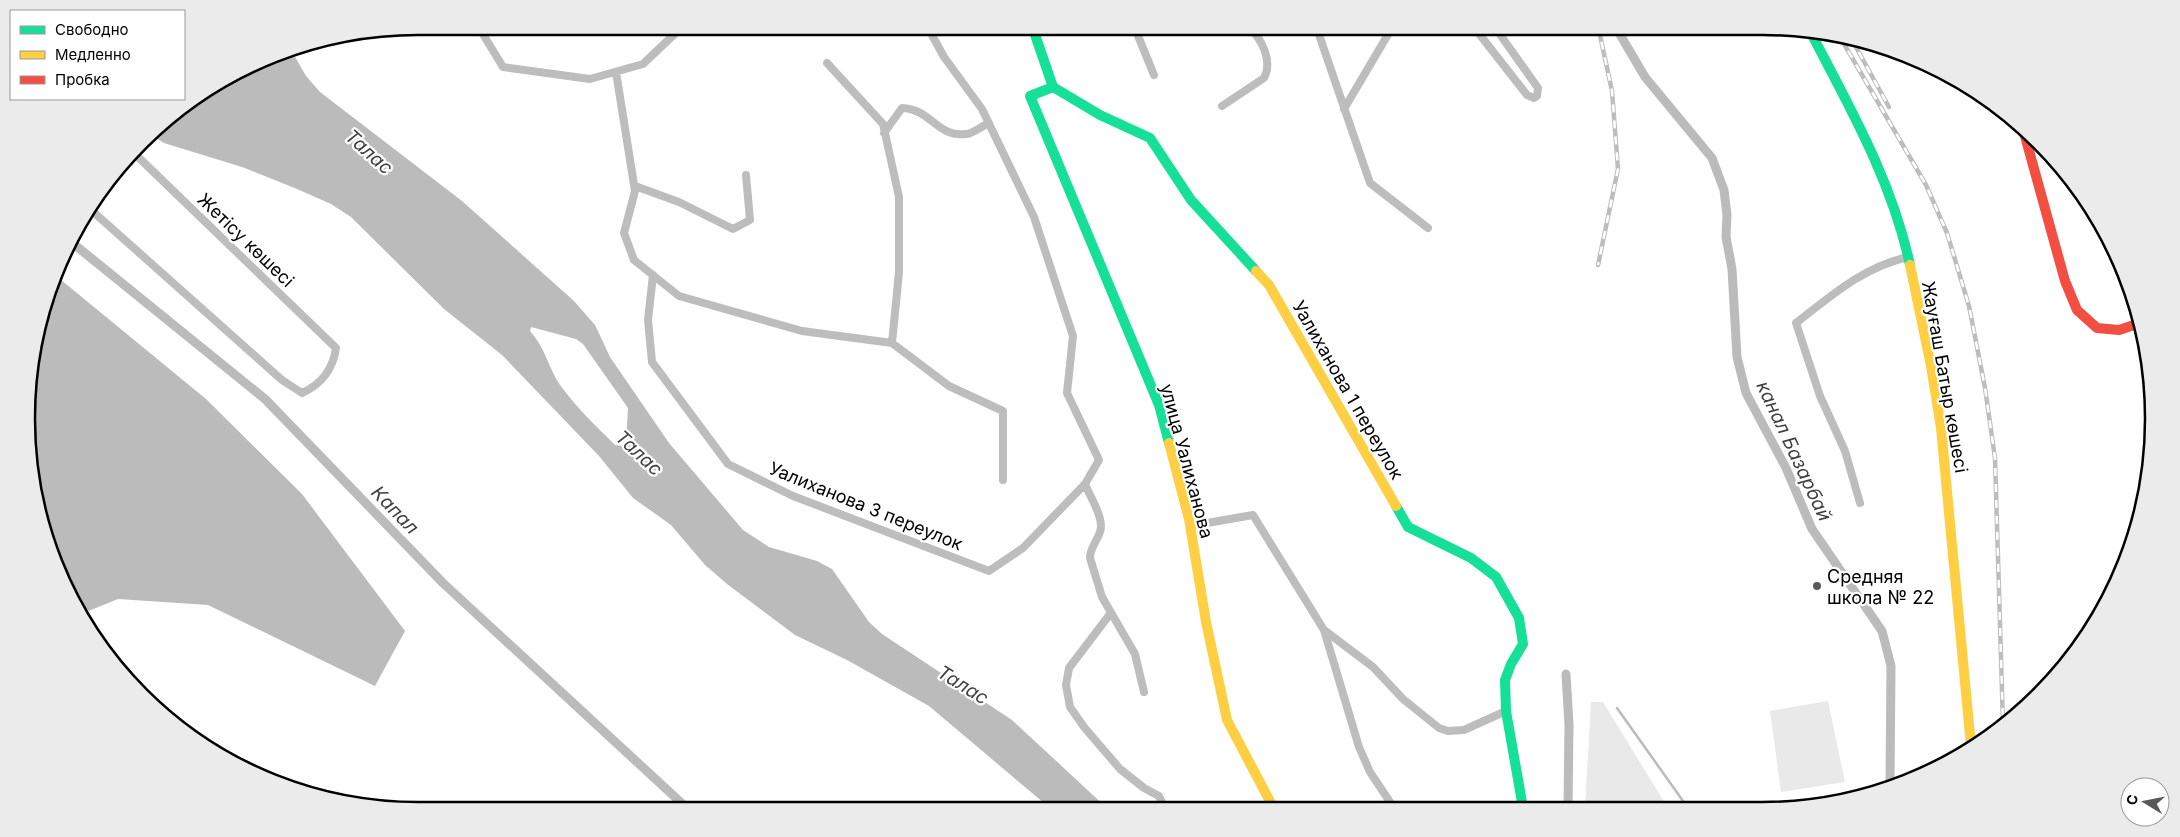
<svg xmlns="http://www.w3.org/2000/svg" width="2180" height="837" font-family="Inter,sans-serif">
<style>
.green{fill:#e9e9e9}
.water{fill:#bbb;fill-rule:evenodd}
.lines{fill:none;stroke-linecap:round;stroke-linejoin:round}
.stream{stroke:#bbb;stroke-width:2.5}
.canal{stroke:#bbb;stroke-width:9}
.street{stroke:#bdbdbd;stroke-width:8}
.fast{stroke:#16e098;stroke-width:10}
.slow{stroke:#ffcf43;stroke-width:10}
.jam{stroke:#f24e42;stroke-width:10}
.rail-casing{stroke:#bdbdbd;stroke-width:4.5}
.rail{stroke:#fff;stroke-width:2.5;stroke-dasharray:8;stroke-linecap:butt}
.poi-dot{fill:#595959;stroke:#fff;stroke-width:2}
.labels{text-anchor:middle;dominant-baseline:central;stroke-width:4.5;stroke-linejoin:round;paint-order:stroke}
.street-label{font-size:18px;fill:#000;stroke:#fff}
.poi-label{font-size:18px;fill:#000;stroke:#fff;text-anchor:start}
.water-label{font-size:19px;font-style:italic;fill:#3f3f3f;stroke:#fff}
.rim{fill:none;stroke:#000;stroke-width:2.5}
</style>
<rect width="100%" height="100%" fill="#fff"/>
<!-- green -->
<path class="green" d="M1828,701L1845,782L1781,792L1770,711Z
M1591,702H1603L1668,808H1585Z"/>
<!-- water -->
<path class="water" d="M290,48L306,76L320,92L462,201L574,301L595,325L610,357L669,443L743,530L769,547L817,561L832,569L869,622L882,634L1012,720L1108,809H1051L929,706L847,660L795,635L727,584L705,565L671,525L633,498L599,456L502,355L444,309L351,217L331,204L297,189L242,167L164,143L151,135C184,95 244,69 290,48ZM531,327L576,339L583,344L628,408L626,443L623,446L615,445C596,426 576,407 560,385C548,367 545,347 530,331Z
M55,275L206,399L302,494L405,631L375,686L208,605L118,599L81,614L56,569L34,495L30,367L47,292Z"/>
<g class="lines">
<!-- stream -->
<path class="stream" d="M1617,708L1688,808"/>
<!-- canal -->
<path class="canal" d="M1615,26L1645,77L1712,158L1724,190L1727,215L1726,237L1732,269L1737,357L1746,393L1786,468L1812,529L1882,631L1891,666L1890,784
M70,241L265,399L443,583L689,810
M1566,674L1569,725L1568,808"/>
<!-- street -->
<path class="street" d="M478,26L503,67L590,79L643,64L683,26
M927,26L944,57L982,109L1034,217L1073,336L1067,393L1099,460L1085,484C1090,497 1105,519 1100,532C1097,541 1090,548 1090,558L1102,597L1135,654L1144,692
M1134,26L1154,75
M1316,26L1370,183L1428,228
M1473,26L1527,95L1534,98L1537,96L1538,88L1494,26
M827,63L883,124L899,197V272L892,343
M616,72L635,191L624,233L634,260L679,296L802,331L892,343L949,386L1003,411V480
M1222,106L1264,78C1273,61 1262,39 1248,26
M1344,109L1393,26
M884,133L902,108C932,109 936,138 967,134C974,133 982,126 989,123
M635,186L679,202L733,229L750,220L746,175
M90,209L282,380L302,393C322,384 333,369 336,348L135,154
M653,275L648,320L652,362L728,464L793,496L989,571L1023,548L1085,484
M1860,503L1845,451L1820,396L1796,323C1831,296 1863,267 1908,257
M1190,526L1253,515L1324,630L1359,747L1370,772L1394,808
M1110,614L1069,668L1066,685L1070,707L1084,727L1120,769L1144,788L1159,796L1165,809
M1324,630L1373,667L1403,699L1439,728L1448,731L1464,730L1506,711
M763,810L766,806"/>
<!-- fast -->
<path class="fast" d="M1032,26L1053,87L1100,115L1150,138L1191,200L1256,271
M1811,33C1850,108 1892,181 1910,265
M1053,87L1030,96L1159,405L1169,443
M1396,506L1408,527L1471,558L1496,577L1519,618L1523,644L1511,664L1505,680L1506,711L1523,808"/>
<!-- slow -->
<path class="slow" d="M1910,265L1931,366L1941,428L1971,746
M1256,271L1269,285L1396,506
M1169,443L1189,519L1206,622L1227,720L1274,809"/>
<!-- jam -->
<path class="jam" d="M2023,129L2065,281L2077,310L2097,328L2119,330L2140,323"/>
<!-- rail casing -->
<g class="rail-casing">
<path id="rail" d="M1598,26L1612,91L1618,169L1598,265
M1840,37L1926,185L1947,233L1969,306L1985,388L1995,458L2003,724
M1851,38L1889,107"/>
</g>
<!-- rail -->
<use href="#rail" class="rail"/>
</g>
<!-- markers -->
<circle class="poi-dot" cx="1817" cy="586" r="5"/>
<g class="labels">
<!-- street labels -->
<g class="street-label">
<text transform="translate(246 240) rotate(44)">Жетісу көшесі</text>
<text transform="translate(1945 377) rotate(80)">Жауғаш Батыр көшесі</text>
<text transform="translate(1348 390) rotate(60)">Уалиханова 1 переулок</text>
<text transform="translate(1187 461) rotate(75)">улица Уалиханова</text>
<text transform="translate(866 506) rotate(22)">Уалиханова 3 переулок</text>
</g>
<!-- poi labels -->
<g class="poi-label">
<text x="1827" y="576">Средняя<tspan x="1827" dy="21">школа № 22</tspan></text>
</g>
<!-- water labels -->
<g class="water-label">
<text transform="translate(369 152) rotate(42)">Талас</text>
<text transform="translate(1794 451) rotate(65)">канал Базарбай</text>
<text transform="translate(639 453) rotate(43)">Талас</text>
<text transform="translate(395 510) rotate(46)">Капал</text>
<text transform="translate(963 685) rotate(32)">Талас</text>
</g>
</g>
<!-- crop -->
<path d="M0 0H2180V837H0ZM418 35H1762A383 383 0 0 1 2145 418V419A383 383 0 0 1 1762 802H418A383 383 0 0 1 35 419V418A383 383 0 0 1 418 35Z" fill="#ebebeb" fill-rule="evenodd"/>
<path class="rim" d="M418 35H1762A383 383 0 0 1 2145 418V419A383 383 0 0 1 1762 802H418A383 383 0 0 1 35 419V418A383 383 0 0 1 418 35Z"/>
<!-- legend -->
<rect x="10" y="10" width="175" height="90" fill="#ffffff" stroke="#999999"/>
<rect x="20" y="26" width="25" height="8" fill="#16e098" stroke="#999999"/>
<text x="55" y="35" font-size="15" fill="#000000">Свободно</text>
<rect x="20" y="51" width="25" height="8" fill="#ffcf43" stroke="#999999"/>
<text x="55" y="60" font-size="15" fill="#000000">Медленно</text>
<rect x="20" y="76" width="25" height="8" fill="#f24e42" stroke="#999999"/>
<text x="55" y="85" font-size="15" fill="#000000">Пробка</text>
<!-- north arrow -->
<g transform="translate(2145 802) rotate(280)"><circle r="24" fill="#ffffff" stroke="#999999"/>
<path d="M0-4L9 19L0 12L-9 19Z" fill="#595959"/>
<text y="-8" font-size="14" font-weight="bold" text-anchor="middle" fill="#000000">С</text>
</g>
</svg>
